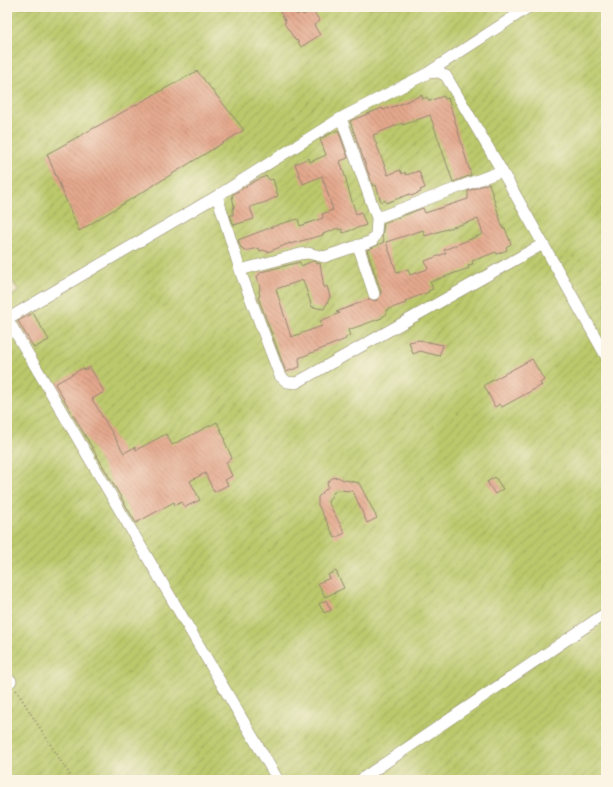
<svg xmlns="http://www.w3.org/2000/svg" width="613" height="787" font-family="Caveat,sans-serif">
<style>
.garden{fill:url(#garden-furrows);stroke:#7b7a45}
.building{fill:url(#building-back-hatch);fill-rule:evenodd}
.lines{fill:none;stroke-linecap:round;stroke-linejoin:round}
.street-casing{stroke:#93866e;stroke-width:12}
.path{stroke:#93866e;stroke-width:2;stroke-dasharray:1 3;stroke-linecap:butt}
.street{stroke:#fff;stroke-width:11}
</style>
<defs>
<pattern id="garden-furrows" width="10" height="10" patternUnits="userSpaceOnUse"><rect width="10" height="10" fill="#bbc96c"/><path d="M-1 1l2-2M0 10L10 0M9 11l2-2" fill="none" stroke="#99a358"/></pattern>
<pattern id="building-back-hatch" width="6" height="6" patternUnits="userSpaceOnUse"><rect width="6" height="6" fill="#e4a88d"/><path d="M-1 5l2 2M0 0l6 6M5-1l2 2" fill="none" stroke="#ba8973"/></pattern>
</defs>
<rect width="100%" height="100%" fill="#fcf5e5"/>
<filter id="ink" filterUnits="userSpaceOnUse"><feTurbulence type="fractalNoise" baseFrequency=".025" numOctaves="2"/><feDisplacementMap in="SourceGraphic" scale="8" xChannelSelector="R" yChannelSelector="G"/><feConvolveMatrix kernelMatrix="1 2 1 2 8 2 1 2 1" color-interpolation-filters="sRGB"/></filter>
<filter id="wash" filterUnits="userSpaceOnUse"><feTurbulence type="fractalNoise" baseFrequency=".012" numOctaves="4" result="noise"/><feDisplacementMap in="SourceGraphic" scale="16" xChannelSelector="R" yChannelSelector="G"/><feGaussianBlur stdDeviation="0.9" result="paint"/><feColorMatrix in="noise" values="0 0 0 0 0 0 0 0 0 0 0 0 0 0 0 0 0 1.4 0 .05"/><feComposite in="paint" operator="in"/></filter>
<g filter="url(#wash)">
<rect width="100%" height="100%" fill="#ebe1bf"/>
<!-- garden -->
<path class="garden" d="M7,7H606V780H7V299L19,291L7,274Z"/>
<g id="blocks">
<!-- building -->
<path class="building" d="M277,7H292L297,15L301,12L303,15L312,10L320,21L314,25L320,35L301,47L297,40L296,41L284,23L286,22Z
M197,71L244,130L79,231L47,154Z
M422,95L423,99L427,97L429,101L444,96L445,99L448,98L471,175L453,182L430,115L403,125L402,123L373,135L388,175L400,170L402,174L405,172L406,175L419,171L425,188L420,190L421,192L411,196L410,194L386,203L385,200L381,202L376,185L373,186L350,121L382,108L383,110L398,105Z
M338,130L348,158L340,161L347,182H346L356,214L361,212L366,225L343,233L342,229L339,230L338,228L323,234V235L290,244V243L268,252L263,250L260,251L259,248L244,251L243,248H241L238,240L280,224L298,219L300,226L323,218L322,214L333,210L322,176L303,184L295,164L309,158L310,162L326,155L320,139Z
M266,176L270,180L273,179L278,196L266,202L250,207L254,219L234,225L230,215H233V210L234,206L232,195L255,181Z
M489,183L503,229L505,228L511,244L506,247L507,250L497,254L496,252L472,261L473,264L468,265L469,268L430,282L433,289L428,291L429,292L405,301L406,303L386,310L387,314L382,317V318L348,330L350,335L346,337V339L299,358L300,367L286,372L258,297L260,296L259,292L260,288L257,277L261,272L300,262L301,266L313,261L316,262L317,264L320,263L324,288L327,286L330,297L324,309L312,307L303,280L276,289L291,337L322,326L320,321L340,313L336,312L370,299L376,301L379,298L381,292L367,250L384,242L382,236L384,223L423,208L425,213L468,199V191ZM478,219L483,234L444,250L446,253L425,261L428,269L410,275L408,269L397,273L386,242L423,230L425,236Z
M33,313L49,340L34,348L18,321Z
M419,340L443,345L439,356L420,351L413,354L409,342Z
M532,359L544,380L540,383L542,385L502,407L500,404L495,407L484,385Z
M90,367L104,392L92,399L124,453L135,447L136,450L166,434L172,445L217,422L225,439L224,440L232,458L226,462L232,476L225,480L228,485L214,492L205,473L190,481L200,500L185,507L182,502L175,505L174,502L136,523L55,384L83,368L84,370Z
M338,477L341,479L359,483L377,518L367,523L353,491L338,490L334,492L328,502L345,533L335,538L318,505V497L328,487L327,483L332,478Z
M495,477L503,489L495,494L487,482Z
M336,571L344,588L325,597L318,583L330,578L328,575Z
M326,600L331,610L324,613L319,604Z"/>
</g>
</g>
<g filter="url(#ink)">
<use href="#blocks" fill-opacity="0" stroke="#93866e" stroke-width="1"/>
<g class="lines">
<!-- street casing -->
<g class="street-casing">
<path id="street" d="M429,72L529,7
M217,196L242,276L280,376L287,382L296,383L543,244
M377,218L502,171
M358,245L374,294
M240,270L300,254L308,253L324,257L372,241L376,234L377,218L341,118
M7,318L278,780
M7,319L217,196L341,118L428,73L439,72L446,76L502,171L606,356
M7,683L11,681
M360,780L606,613"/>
</g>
<!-- path -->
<path class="path" d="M16,690L73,780"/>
<!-- street -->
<use href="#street" class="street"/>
</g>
</g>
<!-- margin -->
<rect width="613" height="787" fill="none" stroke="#fcf5e5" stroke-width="24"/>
</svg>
